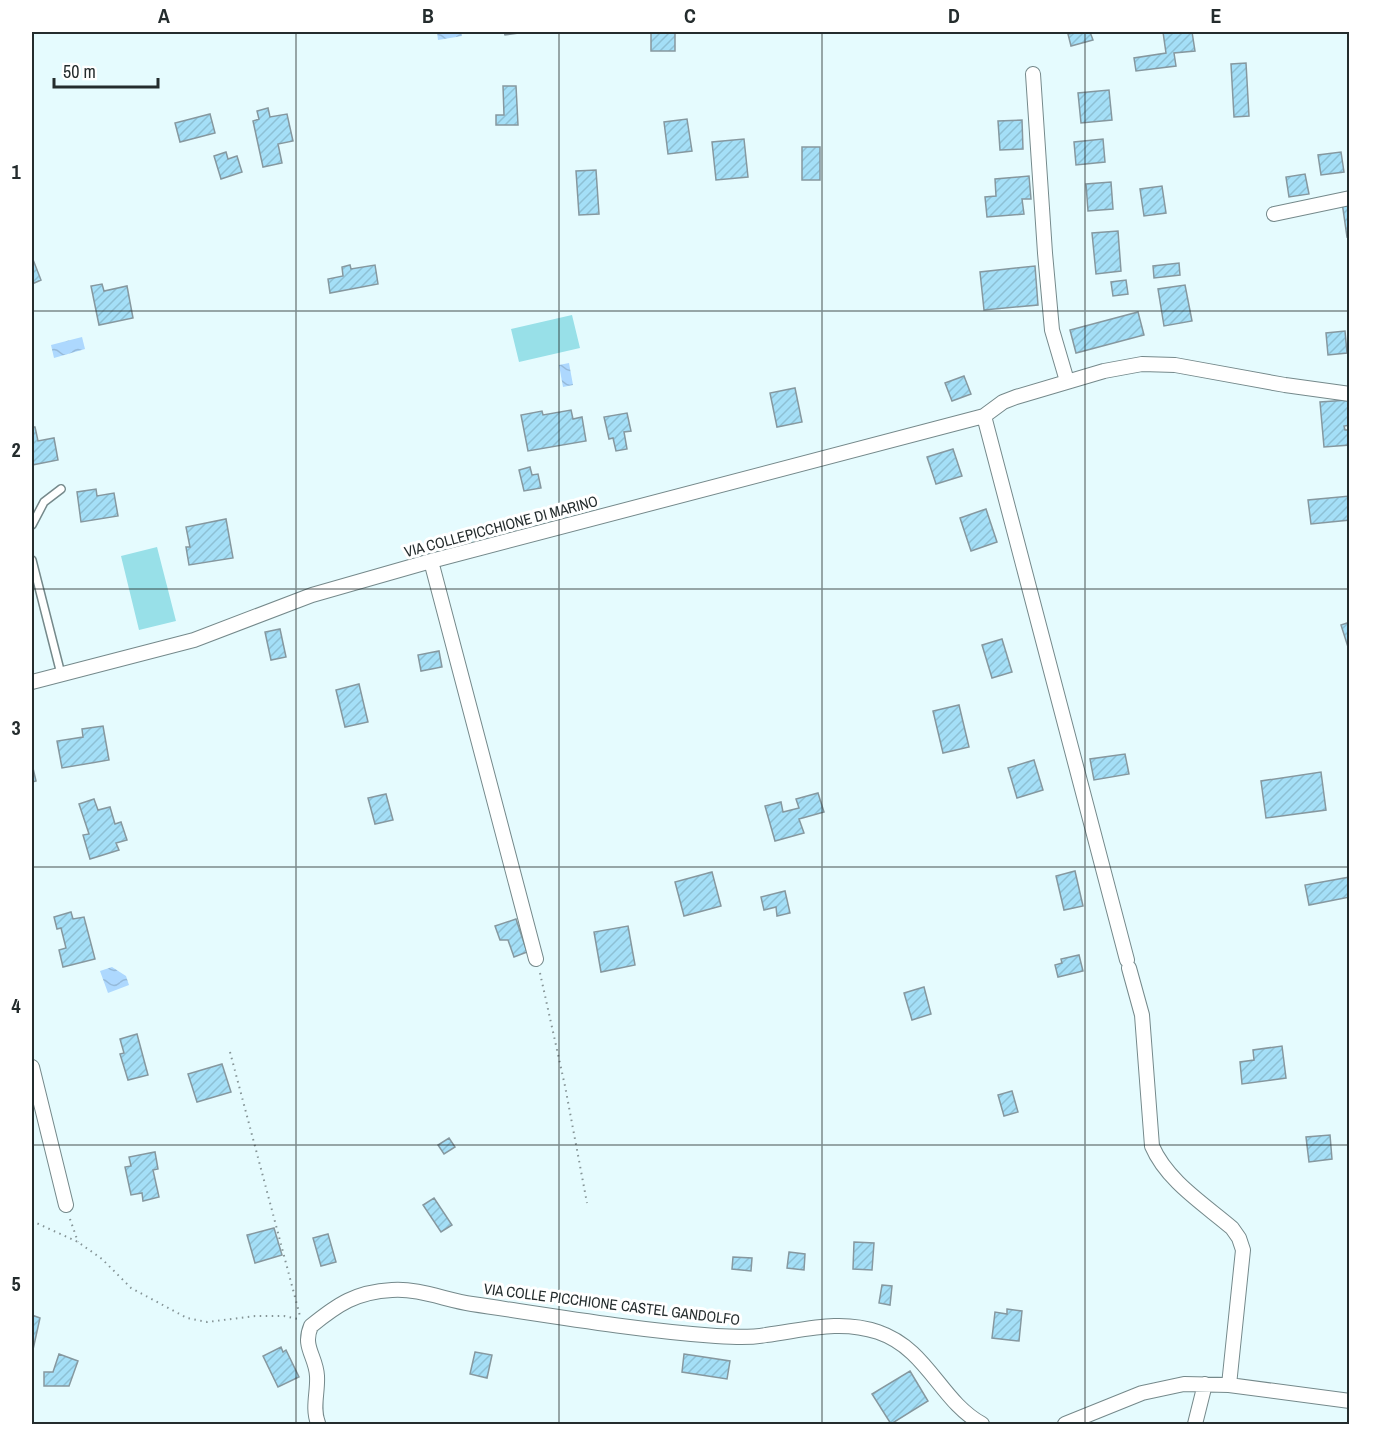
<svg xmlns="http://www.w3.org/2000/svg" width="1381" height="1456" font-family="'Archivo Narrow',sans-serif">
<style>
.garden{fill:#98e0e8}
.water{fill:url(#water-waves)}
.building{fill:url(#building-hatch);stroke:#86989f;stroke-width:1.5}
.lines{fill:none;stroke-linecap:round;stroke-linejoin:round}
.service-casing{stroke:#75898b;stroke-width:10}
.minor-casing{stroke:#75898b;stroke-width:16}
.path{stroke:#859496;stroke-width:2;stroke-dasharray:1.5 4.5;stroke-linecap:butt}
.service{stroke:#fff;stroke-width:7}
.minor{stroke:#fff;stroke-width:14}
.grid{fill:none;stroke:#242c2d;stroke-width:1.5;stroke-opacity:0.55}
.labels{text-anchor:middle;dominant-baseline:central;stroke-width:6;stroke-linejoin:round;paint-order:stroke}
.street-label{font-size:15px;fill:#242c2d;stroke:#fff}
.neatline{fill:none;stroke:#242c2d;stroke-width:2}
.grid-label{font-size:20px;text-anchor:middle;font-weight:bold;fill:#242c2d}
</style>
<defs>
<pattern id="water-waves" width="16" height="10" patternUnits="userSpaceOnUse" patternTransform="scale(1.5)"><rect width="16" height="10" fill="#add8fe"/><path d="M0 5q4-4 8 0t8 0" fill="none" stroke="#95bada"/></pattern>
<pattern id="building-hatch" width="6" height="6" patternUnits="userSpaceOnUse" patternTransform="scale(1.5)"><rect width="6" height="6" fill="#a4dff7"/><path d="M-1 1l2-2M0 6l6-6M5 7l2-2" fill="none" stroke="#8dc0d4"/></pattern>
</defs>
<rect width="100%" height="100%" fill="#e5fbfe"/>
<!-- garden -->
<path class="garden" d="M572,315L580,348L519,362L511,329Z
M157,547L176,621L139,630L121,556Z"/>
<!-- water -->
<path class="water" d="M437,32H461L462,36L438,40Z
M82,337L85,349L54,358L51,345Z
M569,363L573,385L563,387L559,365Z
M112,967L126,976L129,985L108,993L100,971Z"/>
<!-- building -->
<path class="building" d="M504,32H526L505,35Z
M651,32H675V51H651Z
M1077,32H1090L1093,40L1071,46L1068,34Z
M1163,32H1192L1195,51L1174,53L1176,66L1136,71L1134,58L1166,53Z
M1246,63L1249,116L1234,117L1231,64Z
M503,86H516L518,125H496V115H504Z
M1109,90L1112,120L1081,123L1078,93Z
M268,108L270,117L287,114L293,141L278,144L282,163L263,167L253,121L259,119L257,111Z
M210,114L215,133L180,142L175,123Z
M687,119L692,151L668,154L664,122Z
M1022,120L1023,149L1000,150L998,121Z
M744,139L748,177L716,180L712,142Z
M1103,139L1105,162L1076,165L1074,142Z
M802,147H820V180H802Z
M226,152L228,159L237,156L242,172L221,179L214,156Z
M1341,152L1344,172L1321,175L1318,155Z
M596,170L599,214L579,215L576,171Z
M1305,174L1309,194L1289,197L1286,177Z
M1029,176L1031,199H1022L1024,214L987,217L985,197L996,196L995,179Z
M1111,182L1113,209L1088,211L1086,184Z
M1162,186L1166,213L1144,216L1140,189Z
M1350,201V236L1347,237L1342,202Z
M1118,231L1121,271L1096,274L1092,233Z
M32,257L41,280L32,284Z
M1179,263L1180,275L1154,278L1153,266Z
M350,265L351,269L375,265L378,284L330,293L328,279L343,276L342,267Z
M1035,266L1038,305L984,310L980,272Z
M1126,280L1128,294L1113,296L1111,282Z
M102,284L104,291L127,286L133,318L99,325L91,286Z
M1185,285L1192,321L1164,326L1158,289Z
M1138,312L1144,335L1076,353L1070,330Z
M1345,331L1347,353L1328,355L1326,333Z
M964,376L971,394L952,401L945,383Z
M795,388L802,422L777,427L770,393Z
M1348,400L1350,425L1344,426L1345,430H1350V445L1324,447L1320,402Z
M571,410L573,419L582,417L586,441L528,451L521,415L542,411L543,415Z
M627,413L631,431L624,432L627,449L616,451L613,438L609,439L604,417Z
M32,427H35L38,441L54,438L58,460L32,465Z
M953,449L962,476L936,484L927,457Z
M530,467L532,475L538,474L541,488L524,491L519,470Z
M96,489L97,496L114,493L118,516L81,522L77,492Z
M1350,496V520L1311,524L1308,500Z
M986,509L997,542L971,551L960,518Z
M226,519L233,558L189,565L186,547H190L186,527Z
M1350,622V647H1348L1341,625Z
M280,629L286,657L271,660L265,632Z
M1002,639L1012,672L992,678L982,645Z
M439,651L442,667L421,671L418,655Z
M359,684L368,722L345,727L336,690Z
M959,705L969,747L943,753L933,711Z
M103,726L109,760L62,768L57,741L83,737L82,729Z
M1125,754L1129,774L1094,780L1090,759Z
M1034,760L1043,790L1017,798L1008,768Z
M32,764L36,781L32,782Z
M1321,772L1326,810L1266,818L1261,781Z
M818,793L824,812L799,819L804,833L775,841L765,806L781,802L783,812L799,808L796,799Z
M386,794L393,820L375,824L368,798Z
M94,799L98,810L110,807L115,824L121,822L127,840L116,843L119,850L90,859L83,835L89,834L79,804Z
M1075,871L1083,906L1064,910L1056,876Z
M712,872L721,906L684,916L675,882Z
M1350,877V897L1309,905L1305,885Z
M785,891L790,913L777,916L776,907L764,910L761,897Z
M71,912L73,919L84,917L95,959L63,967L59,950L66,948L61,928L57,929L54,917Z
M516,919L527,952L514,957L508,940H500L495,926Z
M628,926L635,965L601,972L594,932Z
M1079,955L1083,971L1058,977L1055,965L1062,963L1061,959Z
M924,987L931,1014L912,1020L904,993Z
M137,1034L148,1075L128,1080L120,1054L124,1053L120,1039Z
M1282,1046L1286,1078L1242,1084L1240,1062L1254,1060L1253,1050Z
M222,1064L231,1092L197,1102L188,1074Z
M1012,1091L1018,1112L1004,1116L998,1095Z
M1330,1135L1332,1159L1309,1162L1306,1137Z
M449,1138L455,1147L444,1154L438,1145Z
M155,1152L158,1169L153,1170L159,1197L143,1201L142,1193L131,1195L125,1167L131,1166L129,1157Z
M434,1198L452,1225L441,1232L423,1205Z
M274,1228L282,1255L255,1263L247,1235Z
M328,1234L336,1262L321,1266L313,1238Z
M854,1242L874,1243L872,1270L853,1269Z
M789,1252L805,1254L804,1270L787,1268Z
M733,1257L752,1258L751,1271L732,1269Z
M882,1285L892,1286L890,1305L879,1303Z
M1007,1309L1022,1311L1019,1341L992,1338L995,1312L1007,1314Z
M32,1315L40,1318L32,1354Z
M281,1347L283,1352L286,1350L299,1377L278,1387L263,1356Z
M475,1352L492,1355L487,1378L470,1374Z
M59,1354L78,1361L69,1386H44V1372H53Z
M684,1354L730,1361L727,1379L682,1372Z
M910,1371L928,1401L891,1424L872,1394Z"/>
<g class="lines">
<!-- service casing -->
<g class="service-casing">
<path id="service" d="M32,525L44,502L61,489
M32,560L61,674"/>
</g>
<!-- minor casing -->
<g class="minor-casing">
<path id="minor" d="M1033,74L1045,253L1052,330L1067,381
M1274,214L1350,198
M984,416L1127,960
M431,561L536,959
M32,682L194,640L312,595L431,561L984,416L1003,402L1016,397L1104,371L1142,364L1175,365L1285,385L1350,394
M1129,968L1142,1015L1152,1146C1167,1181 1204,1204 1232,1228L1239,1238L1243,1250L1229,1385
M32,1067L66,1205
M318,1423C312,1408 318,1392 317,1376C316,1356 302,1347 311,1326C338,1304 356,1292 392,1290C418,1288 446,1300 472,1304C553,1316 635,1330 716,1336C733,1337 750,1338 766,1335C805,1330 840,1319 878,1332C928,1349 940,1401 982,1424
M1065,1424L1142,1393L1184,1384L1229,1385L1350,1401
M1195,1424L1205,1384"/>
</g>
<!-- path -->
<path class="path" d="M540,973L565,1086L587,1203
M230,1052L300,1316
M70,1219L78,1242
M32,1221L78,1242L102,1259L131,1288L187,1318L207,1322L255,1316H284L298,1319"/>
<!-- service -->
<use href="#service" class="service"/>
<!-- minor -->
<use href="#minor" class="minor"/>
</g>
<!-- grid -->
<path class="grid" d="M296,32V1424M559,32V1424M822,32V1424M1085,32V1424M32,311H1350M32,589H1350M32,867H1350M32,1145H1350"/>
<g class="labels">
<!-- street labels -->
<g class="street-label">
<text transform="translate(501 526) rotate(-15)">VIA COLLEPICCHIONE DI MARINO</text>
<text transform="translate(612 1304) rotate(7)">VIA COLLE PICCHIONE CASTEL GANDOLFO</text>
</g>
</g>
<!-- border -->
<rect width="1381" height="1456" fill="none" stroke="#ffffff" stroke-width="66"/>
<!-- scale -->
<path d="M54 78v9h104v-9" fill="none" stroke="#242c2d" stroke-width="3"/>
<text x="63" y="78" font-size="18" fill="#242c2d" stroke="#ffffff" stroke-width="4.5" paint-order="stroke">50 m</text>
<rect x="33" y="33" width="1315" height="1390" class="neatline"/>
<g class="grid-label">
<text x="164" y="23">A</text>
<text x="428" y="23">B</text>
<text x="690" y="23">C</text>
<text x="954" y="23">D</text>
<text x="1216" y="23">E</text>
<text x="16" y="179">1</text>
<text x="16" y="457">2</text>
<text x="16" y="735">3</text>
<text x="16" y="1013">4</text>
<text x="16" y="1291">5</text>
</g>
</svg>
